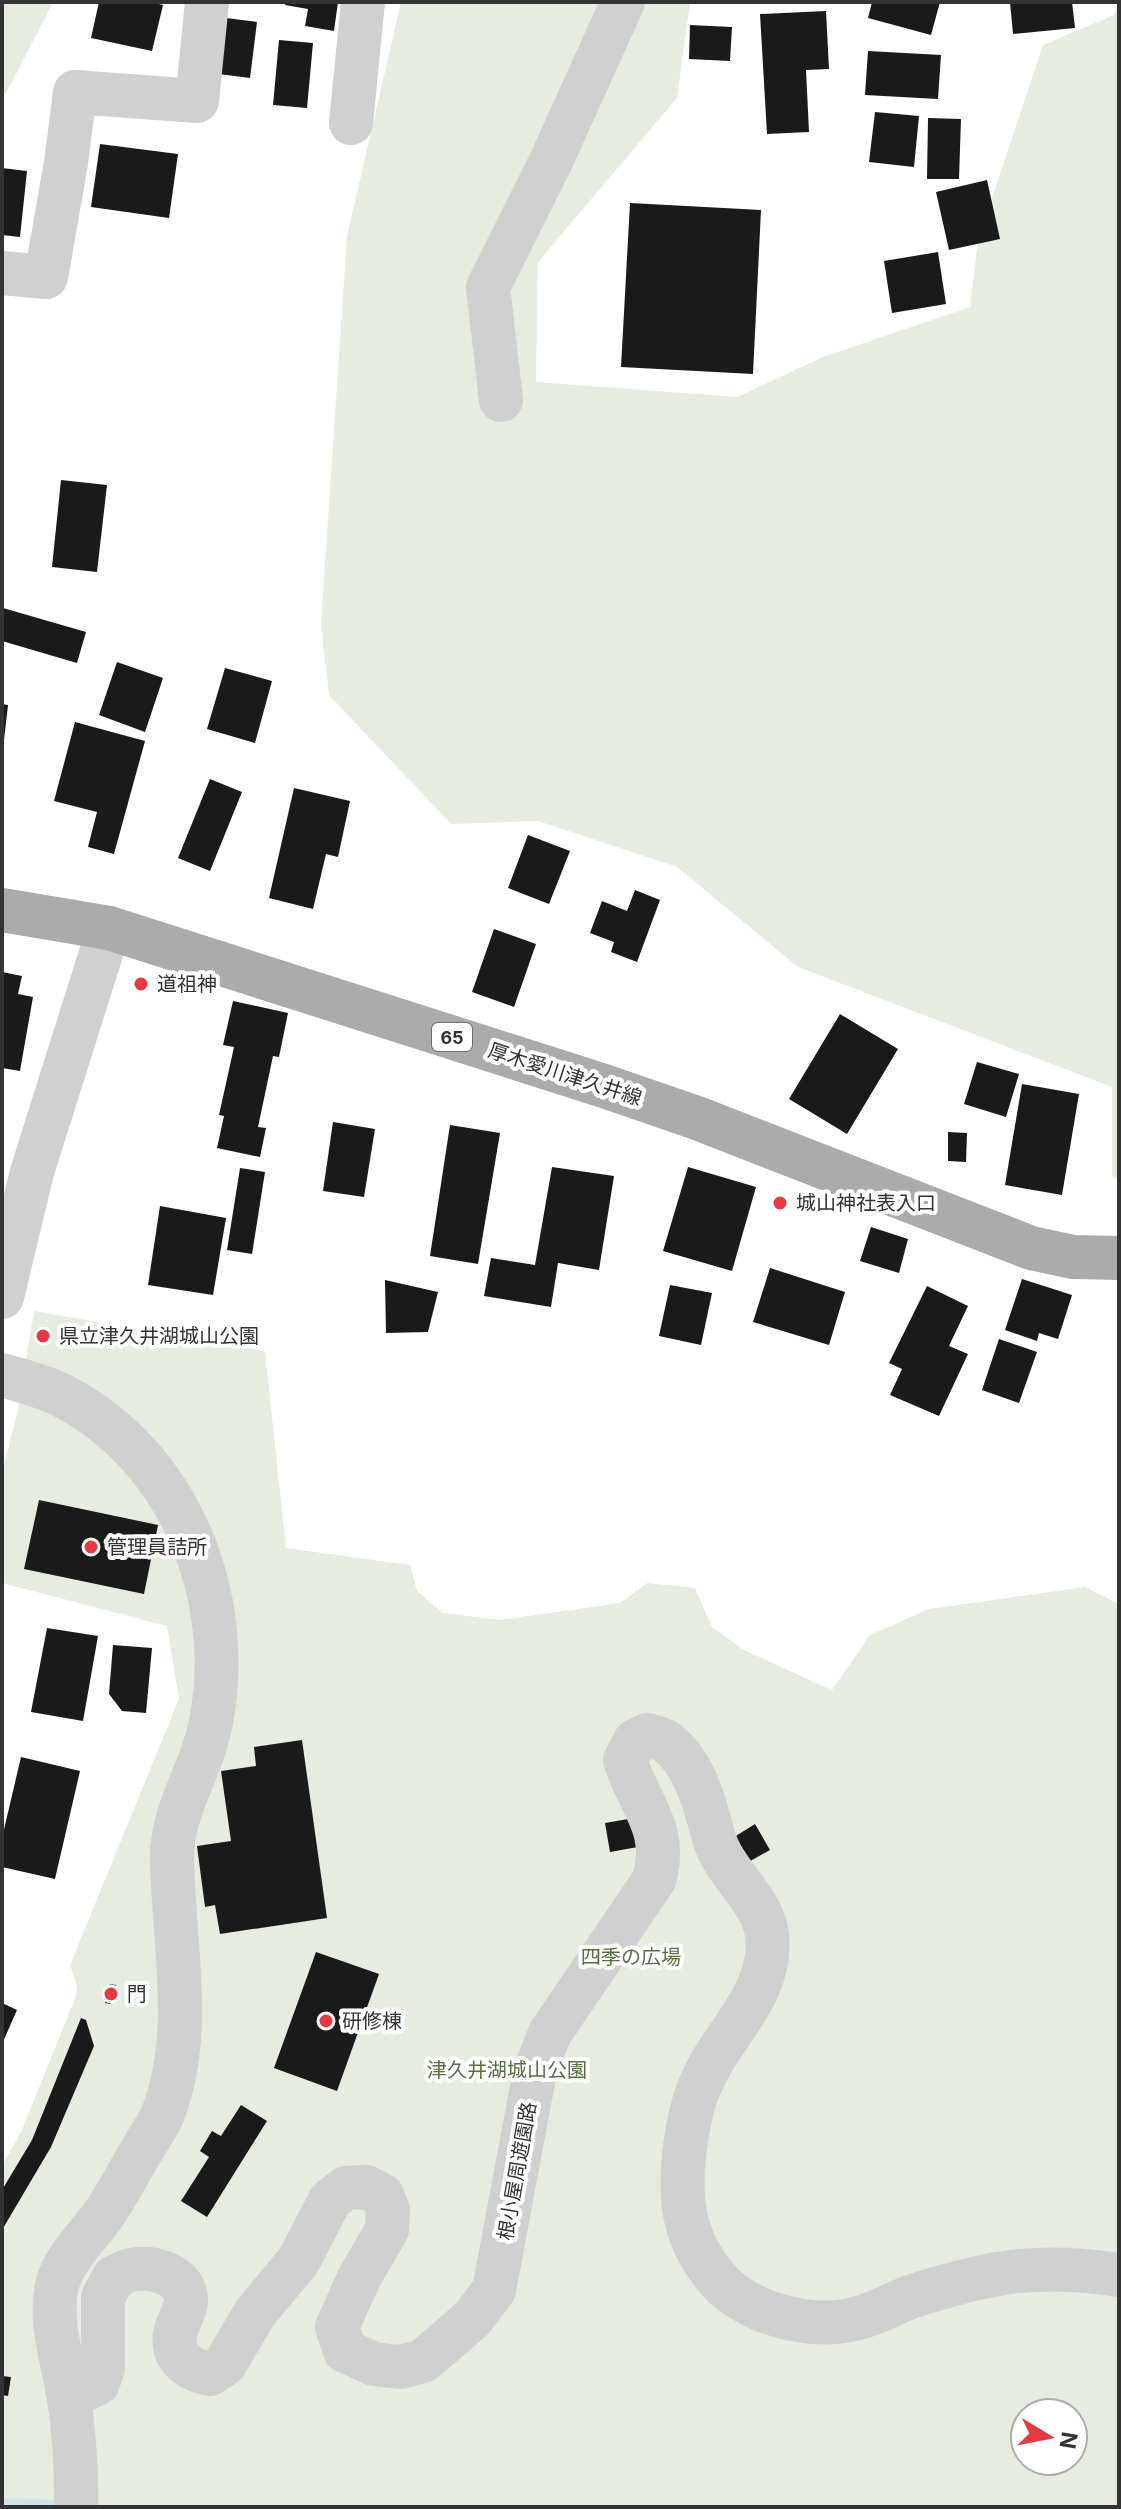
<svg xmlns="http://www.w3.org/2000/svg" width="1121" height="2509" font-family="Inter,'Noto Sans JP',sans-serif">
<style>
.green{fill:#e6ecdf;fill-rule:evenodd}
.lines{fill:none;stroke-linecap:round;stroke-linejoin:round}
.stream{stroke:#cfe2ee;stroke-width:14}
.building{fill:#1a1a1a}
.minor{stroke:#d0d0d0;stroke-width:44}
.major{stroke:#ababab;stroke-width:44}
.poi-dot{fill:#e63946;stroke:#fff;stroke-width:3}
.labels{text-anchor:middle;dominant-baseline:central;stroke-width:8;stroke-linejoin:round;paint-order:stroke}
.shield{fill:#fff;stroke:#707070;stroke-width:2}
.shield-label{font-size:18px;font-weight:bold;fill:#333}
.poi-label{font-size:20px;fill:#333;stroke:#fff;text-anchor:start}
.street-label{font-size:20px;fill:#333;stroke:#fff}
.park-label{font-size:20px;fill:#56703f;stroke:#fff}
</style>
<rect width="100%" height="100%" fill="#fff"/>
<!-- green -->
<path class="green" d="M2,2H53L7,92L2,95Z
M401,2H690L677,98L538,262L536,382L737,397L823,357L970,307L978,240L1043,45L1114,15L1119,2V1180L1112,1176V1087L798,967L677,867L538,821L451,824L329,695L321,624L347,236Z
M34,1311L265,1351L286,1548L410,1565L417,1591L443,1613L499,1620L620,1603L647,1583L695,1588L712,1627L744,1650L832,1690L870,1635L929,1609L1085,1587L1119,1604V2507H2V2166L22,2130L76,1996L77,1985L70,1965L179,1699L167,1626L2,1583V1473L17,1413ZM1025,2413H1073V2461H1025Z"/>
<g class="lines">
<!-- stream -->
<path class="stream" d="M2,2505L54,2507"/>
</g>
<!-- building -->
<path class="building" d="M99,2H150L163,5L152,51L91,38Z
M286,2H338L334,31L305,26L308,9L285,5Z
M872,2H940L931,35L868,18Z
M1010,2H1072L1075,28L1013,34Z
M826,11L829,69L806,70L809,132L767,134L760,14Z
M210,16L257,22L250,78L203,72Z
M690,25L732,27L730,61L689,59Z
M279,40L313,43L307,108L273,105Z
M868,51L941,55L938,99L865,95Z
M875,112L919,116L914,167L869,162Z
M928,118L961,119L959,179H927Z
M100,144L178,154L169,218L91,207Z
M2,168L27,171L20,237L2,235Z
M987,180L1000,239L949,250L936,192Z
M630,203L761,210L753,374L621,367Z
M938,252L946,304L892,313L884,261Z
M61,480L107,485L97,572L52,567Z
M3,608L86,632L77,663L2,641Z
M117,662L163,678L145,732L99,715Z
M225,668L272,681L255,743L207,729Z
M2,704L8,705L4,740H2Z
M75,722L145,741L114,854L88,847L97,812L54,801Z
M210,779L242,792L210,871L178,858Z
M294,788L350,801L338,857L326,854L313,909L269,898Z
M528,835L570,851L549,904L508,888Z
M635,890L660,900L637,962L611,952L614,942L590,933L602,901L627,911Z
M494,929L536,944L514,1007L472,992Z
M2,972L22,976L18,994L33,997L20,1071L2,1068Z
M233,1001L288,1013L279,1057L273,1056L258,1127L266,1128L260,1157L217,1148L224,1116L219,1115L234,1047L223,1045Z
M840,1014L898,1049L847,1134L789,1099Z
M977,1062L1019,1074L1006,1117L964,1104Z
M1022,1084L1079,1094L1062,1195L1005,1185Z
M333,1122L375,1129L364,1197L323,1191Z
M450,1125L500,1133L478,1264L430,1256Z
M948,1132L967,1133L966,1162L948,1161Z
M552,1167L614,1176L599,1270L558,1263L551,1307L484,1296L491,1258L535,1265Z
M688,1167L756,1187L732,1271L663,1251Z
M240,1168L265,1172L252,1254L227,1250Z
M160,1206L226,1218L213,1295L148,1285Z
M871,1227L908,1239L899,1273L860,1261Z
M770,1268L845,1292L829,1345L753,1322Z
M1022,1279L1072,1295L1058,1339L1039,1333L1037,1341L1005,1330Z
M385,1280L438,1292L428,1332L386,1333Z
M670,1285L712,1293L701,1345L659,1336Z
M927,1286L968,1306L949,1346L968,1354L939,1416L890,1395L902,1369L889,1363Z
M999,1339L1037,1352L1019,1403L982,1390Z
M39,1500L158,1525L144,1594L24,1569Z
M47,1628L98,1636L83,1721L31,1712Z
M113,1645L152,1648L146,1713L122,1711L109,1694Z
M302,1740L327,1918L220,1934L215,1905L205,1907L197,1846L231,1841L221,1771L256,1766L254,1747Z
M21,1757L80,1771L55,1879L2,1867V1838Z
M634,1818L638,1847L610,1852L605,1823Z
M755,1824L770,1850L745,1864L731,1839Z
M316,1952L379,1974L337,2091L274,2068Z
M110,1984L116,1985L111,2004L105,2003Z
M2,2003L17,2010L2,2044Z
M81,2018L86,2020L94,2046L51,2147L2,2230V2190L32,2140Z
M241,2105L267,2121L207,2217L181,2201L209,2157L200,2151L212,2131L221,2136Z
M2,2376L11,2377L8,2396L2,2395Z"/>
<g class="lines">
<!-- minor -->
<path class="minor" d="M351,123L363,2
M2,273L46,277L66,163L75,92L197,101L207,2
M501,400L488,287L551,161L623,2
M2,1297L32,1172L109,928
M2,1375C22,1381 44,1386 63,1396C180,1457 235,1596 211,1722C203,1768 172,1809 172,1857C173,1941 194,2030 164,2111C159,2125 149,2137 142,2150C130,2170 119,2191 106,2211C91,2234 64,2257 57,2285C49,2320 62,2358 68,2392C74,2431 77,2468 76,2507
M67,2389H86L98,2383L103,2368V2297L114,2277C119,2275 125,2272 131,2270C150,2265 184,2274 186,2298C187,2307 180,2318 177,2327C168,2354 185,2369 210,2374L225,2364L255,2313L299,2260L330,2200L346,2188L366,2187L382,2195L388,2210L387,2230L359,2278L337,2327L345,2351L374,2364L400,2367L423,2361L472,2319L494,2290L535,2071L550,2033L654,1880C669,1829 639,1805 625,1760L635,1741L647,1735C654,1737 664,1739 669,1744C695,1765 705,1804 713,1835C723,1873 763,1899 767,1935C773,1984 736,2022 713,2060C696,2089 691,2108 686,2140C678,2195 681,2238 719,2281C730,2294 750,2305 765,2311C796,2323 833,2327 865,2316C881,2311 895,2303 910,2297C938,2288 969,2279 998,2274C1037,2267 1080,2269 1119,2275"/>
<!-- major -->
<path class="major" d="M2,910L109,928L604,1086L697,1118L1031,1248L1073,1257L1119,1258"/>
</g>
<!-- markers -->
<g class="poi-dot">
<circle cx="141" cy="984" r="8"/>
<circle cx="780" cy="1203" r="8"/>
<circle cx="43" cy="1336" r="8"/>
<circle cx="91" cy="1547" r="8"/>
<circle cx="111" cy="1994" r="8"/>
<circle cx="326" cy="2021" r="8"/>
</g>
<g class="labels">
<!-- shield labels -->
<rect class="shield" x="432" y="1023" width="40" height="28" rx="6"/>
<g class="shield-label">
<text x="452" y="1037">65</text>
</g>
<!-- poi labels -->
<g class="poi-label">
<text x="157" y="984">道祖神</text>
<text x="796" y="1203">城山神社表入口</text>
<text x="59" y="1336">県立津久井湖城山公園</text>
<text x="107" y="1547">管理員詰所</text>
<text x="127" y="1994">門</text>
<text x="342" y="2021">研修棟</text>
</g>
<!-- street labels -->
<g class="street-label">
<text transform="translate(565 1074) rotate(18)">厚木愛川津久井線</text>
<text transform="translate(517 2171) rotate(-80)">根小屋周遊園路</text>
</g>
<!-- park labels -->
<g class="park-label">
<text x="631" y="1957">四季の広場</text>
<text x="507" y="2070">津久井湖城山公園</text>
</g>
</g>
<!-- border -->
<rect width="1121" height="2509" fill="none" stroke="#333333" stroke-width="8"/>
<!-- north arrow -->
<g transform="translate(1049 2437) rotate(100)"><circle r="38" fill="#ffffff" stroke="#adadad" stroke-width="2"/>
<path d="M0-6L14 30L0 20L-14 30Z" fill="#e63946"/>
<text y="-12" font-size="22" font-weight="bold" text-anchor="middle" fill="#333333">N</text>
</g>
</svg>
